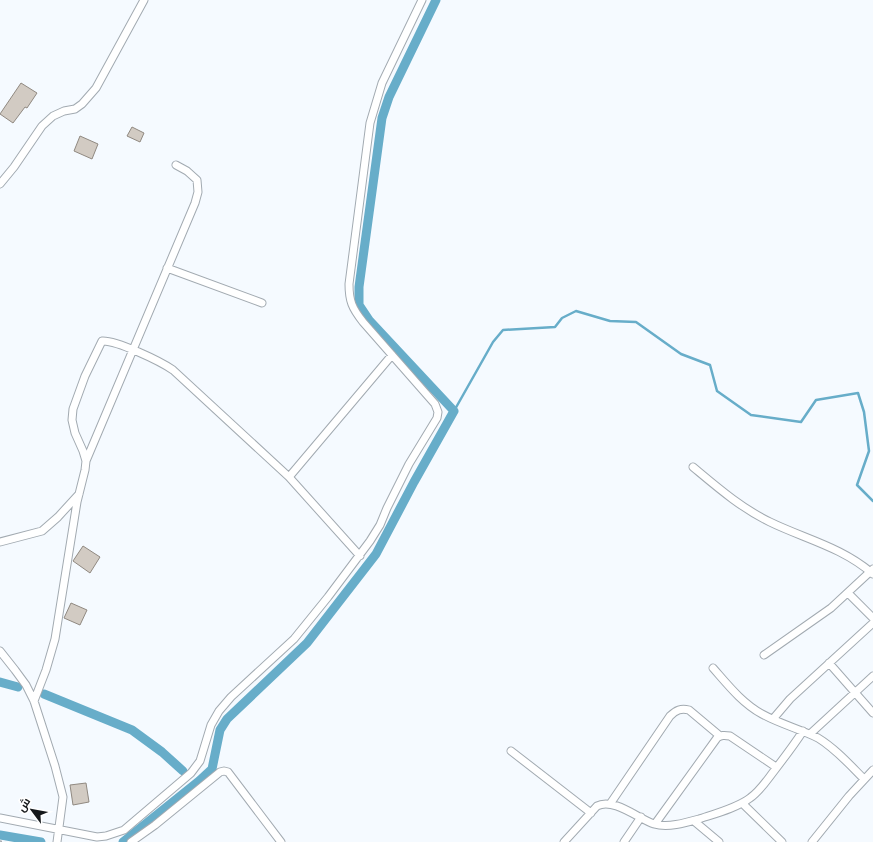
<svg xmlns="http://www.w3.org/2000/svg" width="873" height="842" font-family="Quicksand,Cairo,sans-serif">
<style>
.lines{fill:none;stroke-linecap:round;stroke-linejoin:round}
.stream{stroke:#67adc9;stroke-width:2.5}
.canal{stroke:#67adc9;stroke-width:9}
.building{fill:#d2cbc3;stroke:#908981}
.street-casing{stroke:#a2aab1;stroke-width:9}
.path{stroke:#a2a6ab;stroke-width:1.5;stroke-dasharray:2 3;stroke-linecap:butt}
.street{stroke:#fff;stroke-width:7}
</style>
<rect width="100%" height="100%" fill="#f5faff"/>
<g class="lines">
<!-- stream -->
<path class="stream" d="M454,411L493,342L503,330L555,327L562,318L576,311L610,321L636,322L681,354L710,365L717,391L751,415L801,422L816,400L858,393L864,412L869,451L857,485L873,501"/>
<!-- canal -->
<path class="canal" d="M0,682L18,687
M44,694L132,730L162,752L183,771
M0,835L41,842
M123,842L199,781L212,769L220,730L227,719L307,643L376,554L414,482L454,411L369,320L359,305V287L382,118L389,97L436,0"/>
</g>
<!-- building -->
<path class="building" d="M21,83L37,93L27,108L25,107L13,123L0,114Z
M132,127L144,133L140,142L127,136Z
M80,136L98,144L92,159L74,151Z
M83,546L100,557L90,573L73,561Z
M71,603L87,610L80,625L64,618Z
M86,783L89,802L73,805L70,785Z"/>
<g class="lines">
<!-- street casing -->
<g class="street-casing">
<path id="street" d="M0,184L14,167L42,126L53,116L64,111L75,109L82,104L96,88L144,0
M167,268L262,303
M86,461L195,203L198,192L197,180L187,171L176,165
M693,467C717,487 741,508 770,522C805,539 842,547 873,574
M0,542L42,531L58,517L79,494
M360,556L289,477L392,355
M848,593L873,618
M0,651L15,670L26,685L34,701L55,766L63,797L57,842
M764,655L831,608L873,569
M829,663L873,713
M713,668C728,685 742,703 762,714C780,724 800,729 818,738C836,749 850,765 864,779
M34,701L46,670L55,639L77,502L85,470L86,461L83,451L75,433L72,420L73,409L85,376L102,341C116,340 160,361 173,370L289,477
M773,719L790,699L873,623
M810,734L873,676
M511,751L591,813
M742,803L782,842
M610,804L670,716C676,710 681,708 689,710L720,736
M0,818L97,837L106,836L124,830L191,773L200,761L211,725L219,711L231,697L294,639L328,597L370,541L380,525L387,508L409,464L437,418L438,412L435,404L363,322C352,308 349,301 349,284L370,123L382,83L422,0
M694,821L719,842
M655,824L717,738C721,735 724,735 730,736L776,767
M131,842L155,825L220,772L224,771L228,772L281,842
M564,842L597,806C613,797 639,819 654,824C668,828 685,823 699,819C714,814 737,808 750,798C760,791 767,780 774,771C784,758 794,745 803,731
M624,842L641,817
M812,842L849,796L873,770"/>
</g>
<!-- path -->
<path class="path" d="M0,841L5,842"/>
<!-- street -->
<use href="#street" class="street"/>
</g>
<!-- north arrow -->
<g transform="translate(32 810) rotate(302)" stroke="#ffffff" stroke-width="3" paint-order="stroke">
<path d="M0-3L7 15L0 10L-7 15Z" fill="#15181b"/>
<text y="-6" font-size="11" font-weight="bold" text-anchor="middle" fill="#15181b">ش</text>
</g>
</svg>
